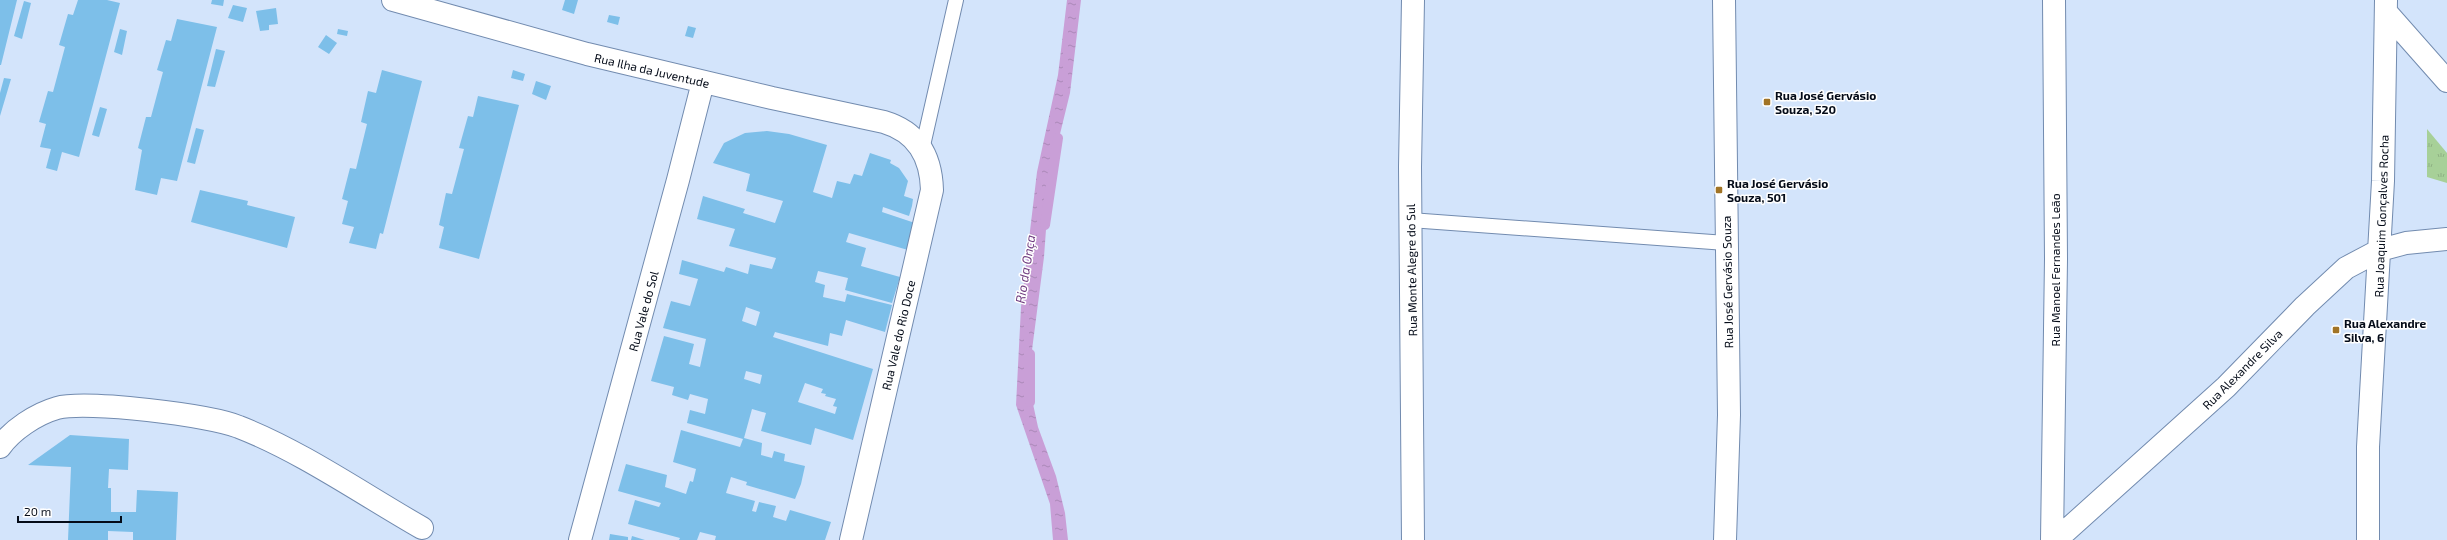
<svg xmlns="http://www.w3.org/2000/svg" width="2447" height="540" font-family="'Exo 2',sans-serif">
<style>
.park{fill:url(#park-tufts)}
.water{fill:url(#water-ripples)}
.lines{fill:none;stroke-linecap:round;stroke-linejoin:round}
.stream{stroke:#c99fd7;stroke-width:10}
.building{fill:#7dbfe9;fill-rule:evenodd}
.lane-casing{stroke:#728baf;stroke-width:16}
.street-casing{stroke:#728baf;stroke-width:24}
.lane{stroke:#fff;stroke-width:14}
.street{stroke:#fff;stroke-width:22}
.poi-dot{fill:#a17426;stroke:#fff;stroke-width:1.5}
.labels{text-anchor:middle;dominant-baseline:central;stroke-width:3;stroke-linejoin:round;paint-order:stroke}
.street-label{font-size:12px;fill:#040b18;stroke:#fff}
.poi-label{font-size:12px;font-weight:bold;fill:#040b18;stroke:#fff;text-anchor:start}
.water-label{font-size:13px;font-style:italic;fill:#703d81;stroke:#fff}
</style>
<defs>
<pattern id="park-tufts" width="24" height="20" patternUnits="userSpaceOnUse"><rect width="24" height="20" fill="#a7d098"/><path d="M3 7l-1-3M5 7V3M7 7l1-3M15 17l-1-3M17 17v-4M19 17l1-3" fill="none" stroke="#8eb182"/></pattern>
<pattern id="water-ripples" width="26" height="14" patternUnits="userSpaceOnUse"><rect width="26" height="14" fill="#c99fd7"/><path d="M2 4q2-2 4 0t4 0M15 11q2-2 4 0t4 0" fill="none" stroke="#ab88b8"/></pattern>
</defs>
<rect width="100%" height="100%" fill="#d3e4fb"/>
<!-- park -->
<path class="park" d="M2427,129L2447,153V183L2427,177Z"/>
<!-- water -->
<path class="water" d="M1067,0H1081L1070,93L1050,175L1044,257L1028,381L1038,427L1056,476L1065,513L1068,540H1053L1050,504L1016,405L1021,307L1037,172L1058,75Z"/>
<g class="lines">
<!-- stream -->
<path class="stream" d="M1045,225L1058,138
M1030,402V354"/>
</g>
<!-- building -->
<path class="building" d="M0,0H17L1,65H0Z
M78,0H107L120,3L79,157L62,152L57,171L46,168L51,149L40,147L46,124L39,122L48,91L53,92L65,47L59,45L68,14L73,15Z
M212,0H224L223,6L211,4Z
M565,0H578L574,14L562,10Z
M24,1L31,3L22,39L14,36Z
M233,5L247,8L243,22L228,18Z
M276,8L278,24L269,25V30L260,31L256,11Z
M609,15L620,17L618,25L607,22Z
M177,19L217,27L177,181L161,178L157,195L135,190L142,150L138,148L146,117H151L163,72L157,70L166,40L171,41Z
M688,26L696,28L693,38L685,36Z
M120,29L127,31L122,55L114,52Z
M338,29L348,31L347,36L337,34Z
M326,35L337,43L329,54L318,47Z
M216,49L225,51L215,87L207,86Z
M382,70L422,81L383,234L380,233L376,249L349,243L354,227L342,224L348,201L342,199L350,168L356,169L367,124L361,122L368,91L376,93Z
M513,70L525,74L523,81L511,78Z
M4,78L11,79L0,116V93Z
M536,81L551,86L546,100L532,94Z
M478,96L519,105L479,259L439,248L444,227L439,225L446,193L452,194L464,149L459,148L468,116L473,117Z
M100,107L107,109L99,137L92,135Z
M196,128L204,130L195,164L187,162Z
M767,131L789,134L827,145L813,192L832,198L837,181L850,184L854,174L862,176L870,153L891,160L890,163L899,168L908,181L904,196L913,199L912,206L909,216L883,207L882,212L915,223L908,250L849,233L846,242L866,248L861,266L900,277L892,303L845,290L848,278L818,271L815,282L825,285L823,297L845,302L847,294L892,305L885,332L846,320L842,336L830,333L828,346L775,332L773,337L873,369L853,440L815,428L811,445L761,431L766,413L752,409L744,438L762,443L761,455L772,458L774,451L785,454L784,461L805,466L801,484L795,499L746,485L747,482L731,477L726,493L755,501L752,511L756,512L759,502L776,506L773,517L786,521L790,510L831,522L825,540H715L716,536L700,532L697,540H679L680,538L628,524L635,500L659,507L661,503L618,491L626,464L667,475L665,487L686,494L690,481L693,482L696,469L673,462L681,430L740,447L743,439L687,423L690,410L705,414L708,399L690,394L688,400L672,395L674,387L651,381L664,336L694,344L689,364L700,367L706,339L663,328L671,301L690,306L698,279L679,274L682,260L724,272L726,267L748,274L750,264L772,269L776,258L729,246L735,229L697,219L703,196L745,209L743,213L775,223L783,201L746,191L750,174L713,163L724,143L745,133ZM746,307L760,312L756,326L742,321ZM746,371L762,375L760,384L744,379ZM805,383L823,389L821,393L826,394L825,396L836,399L833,406L837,407L835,414L798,402Z
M200,190L248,201L247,205L295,217L287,248L191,222Z
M70,435L129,439L128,470L109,469L108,488H111V512H136L137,490L178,492L176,540H133V532L108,531V540H68L71,467L28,465Z
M610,534L628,537V540H609Z
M632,536L645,540H631Z"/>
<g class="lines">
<!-- lane casing -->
<g class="lane-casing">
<path id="lane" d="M922,150L956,0
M1410,220L1726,243"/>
</g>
<!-- street casing -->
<g class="street-casing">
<path id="street" d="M393,0L587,54L772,98L884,122C917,132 931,156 932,190L851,540
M1413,0L1410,167L1413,540
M1724,0L1729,415L1725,540
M2386,12L2447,81
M0,447C12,430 36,414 57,408C86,400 210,415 239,427C301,451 364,495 422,528
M580,540L678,180L703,82
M2052,540L2056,259L2054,0
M2056,540L2226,387L2305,306L2346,268L2380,250L2406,243L2447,239
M2368,540V447L2383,181L2386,0"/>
</g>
<!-- lane -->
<use href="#lane" class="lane"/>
<!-- street -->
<use href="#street" class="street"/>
</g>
<!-- markers -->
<g class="poi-dot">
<rect x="1763" y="98" width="8" height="8" rx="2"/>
<rect x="1715" y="186" width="8" height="8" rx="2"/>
<rect x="2332" y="326" width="8" height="8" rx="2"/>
</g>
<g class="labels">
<!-- street labels -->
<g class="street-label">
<text transform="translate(652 70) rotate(13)">Rua Ilha da Juventude</text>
<text transform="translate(2381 216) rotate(-88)">Rua Joaquim Gonçalves Rocha</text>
<text transform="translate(1411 270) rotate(-91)">Rua Monte Alegre do Sul</text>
<text transform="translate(2055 270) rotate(-90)">Rua Manoel Fernandes Leão</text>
<text transform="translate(1727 282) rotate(-91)">Rua José Gervásio Souza</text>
<text transform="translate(643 311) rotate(-75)">Rua Vale do Sol</text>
<text transform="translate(898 335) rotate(-77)">Rua Vale do Rio Doce</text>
<text transform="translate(2242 369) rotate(-45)">Rua Alexandre Silva</text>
</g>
<!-- poi labels -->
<g class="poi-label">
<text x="1775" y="95">Rua José Gervásio<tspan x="1775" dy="14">Souza, 520</tspan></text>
<text x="1727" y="183">Rua José Gervásio<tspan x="1727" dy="14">Souza, 501</tspan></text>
<text x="2344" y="323">Rua Alexandre<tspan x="2344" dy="14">Silva, 6</tspan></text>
</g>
<!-- water labels -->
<g class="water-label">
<text transform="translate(1025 269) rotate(-81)">Rio da Onça</text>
</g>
</g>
<!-- scale -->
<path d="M18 516v6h103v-6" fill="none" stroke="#040b18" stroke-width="2"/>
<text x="24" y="516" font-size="12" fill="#040b18" stroke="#ffffff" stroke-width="3" paint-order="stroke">20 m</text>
</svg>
